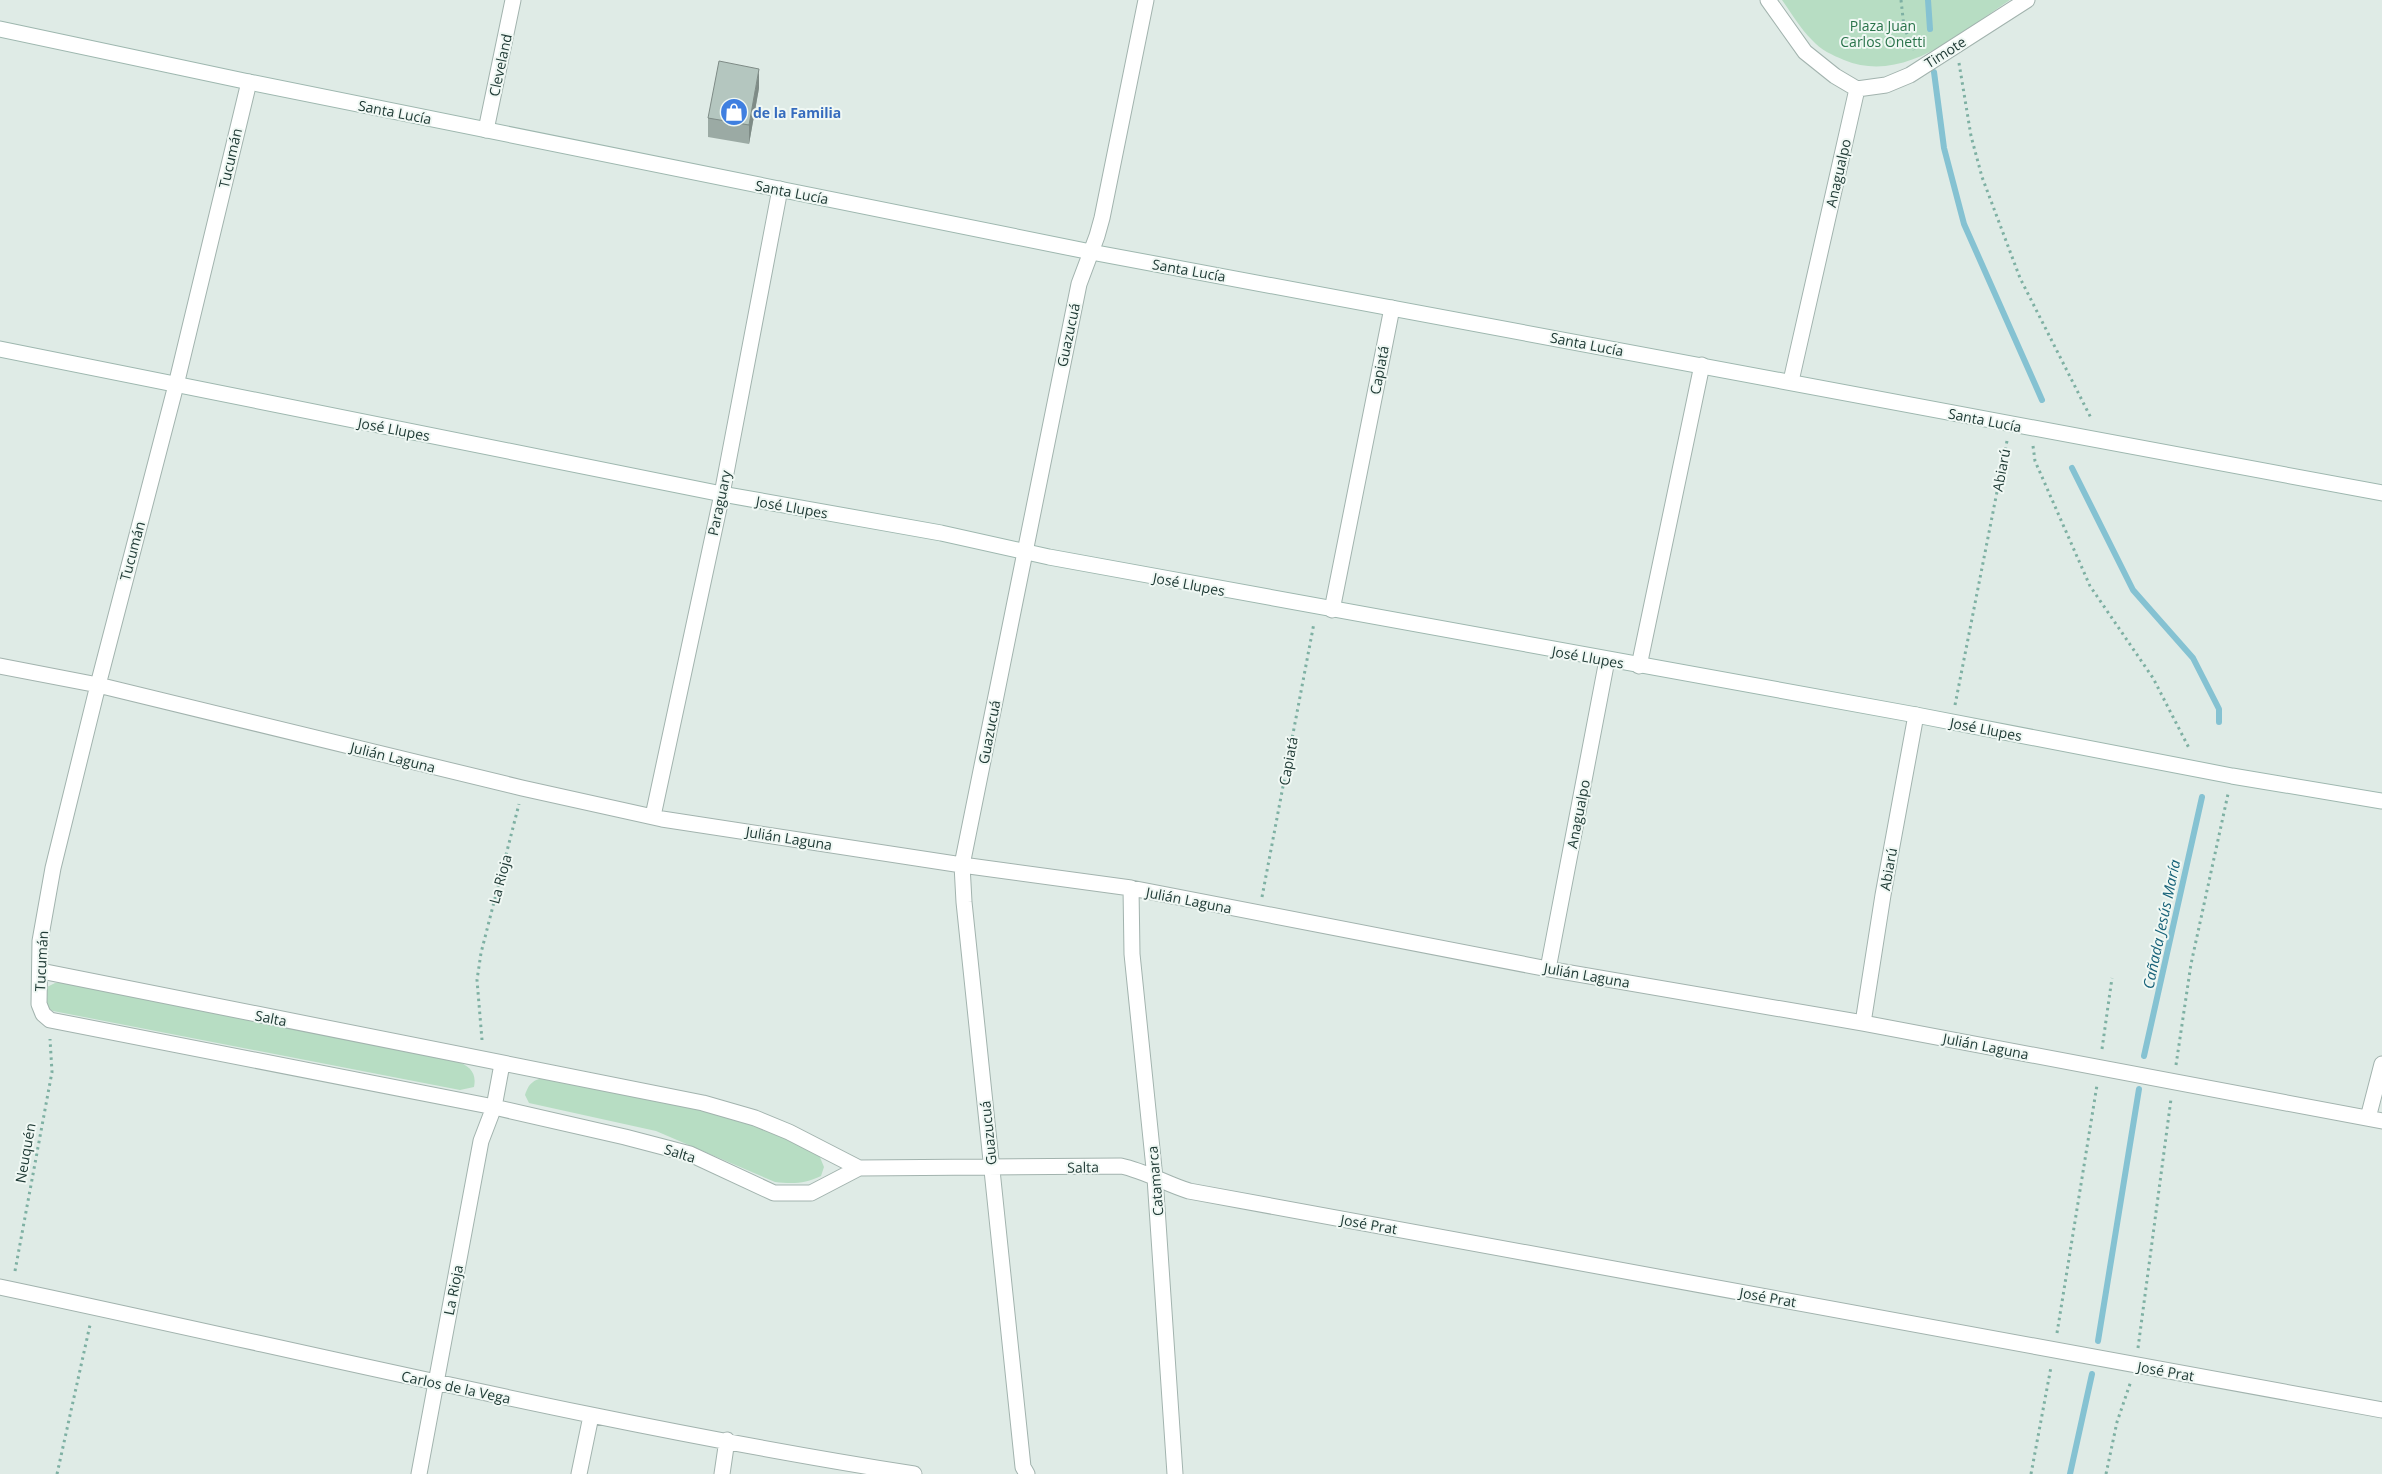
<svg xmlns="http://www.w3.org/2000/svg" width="2382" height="1474" font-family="'Open Sans',sans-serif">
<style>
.green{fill:#b7ddc3}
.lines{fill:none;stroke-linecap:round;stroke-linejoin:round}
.stream{stroke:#85c2d2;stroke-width:6}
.street-casing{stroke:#a2b3ae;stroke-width:17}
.secondary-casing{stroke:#9eb7af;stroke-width:17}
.path{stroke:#7eb0a3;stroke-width:3;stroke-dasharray:2.5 4;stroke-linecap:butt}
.street{stroke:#fff;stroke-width:15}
.secondary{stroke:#fff;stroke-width:15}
.wall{fill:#9baaa4}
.shaded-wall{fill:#7e8b86}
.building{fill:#b4c6bf;stroke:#7e8b86}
.labels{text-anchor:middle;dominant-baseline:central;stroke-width:4;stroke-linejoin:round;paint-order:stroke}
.park-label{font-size:14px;fill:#29734a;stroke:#f0f8f4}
.street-label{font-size:14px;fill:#203b36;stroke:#f0f8f4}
.shop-label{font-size:14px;font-weight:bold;fill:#366cbe;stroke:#f0f8f4;text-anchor:start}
.water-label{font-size:15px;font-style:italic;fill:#186379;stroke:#f0f8f4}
</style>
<rect width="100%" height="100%" fill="#dfebe6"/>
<!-- green -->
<path class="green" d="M1782,0H2010C1962,31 1905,85 1844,60C1832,55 1821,50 1812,40C1800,28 1792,14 1782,0Z
M55,983H69L457,1061C469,1066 477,1072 474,1087L460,1090L53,1011L48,1008L45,1000V988Z
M546,1077L744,1118L819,1155L824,1167L821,1176C805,1184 792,1184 775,1182L656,1131L529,1103L525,1095C529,1083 533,1080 546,1077Z"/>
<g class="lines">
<!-- stream -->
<path class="stream" d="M1928,0L1930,29
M1934,72L1944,148L1964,224L2042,400
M2072,468L2133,590L2193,658L2219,709V722
M2144,1056L2202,797
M2098,1341L2139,1089
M2070,1474L2092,1374"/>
<!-- street casing -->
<g class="street-casing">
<path id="street" d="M1768,0L1805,52L1835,76L1857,89
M249,82L176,385L98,685L53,868L40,941L39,1004L43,1014L50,1020L494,1107L625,1137L690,1154L774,1193H811L859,1168
M1857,89L1886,85L1910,75L2027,0
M486,130L513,0
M1791,381L1857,89
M1332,610L1392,308
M0,666L98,685L522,788L662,819L962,865L1131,888L1548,969L1863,1023L2382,1121
M1639,666L1702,365
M653,816L722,494L780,189
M1131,888L1132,954L1155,1178L1175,1474
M1548,969L1607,660
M41,971L703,1103L755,1118L789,1132L859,1168L1121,1166C1145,1171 1166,1184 1189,1191L2382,1410
M1863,1023L1883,895L1916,715
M2368,1118L2382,1064
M0,1287C304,1351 607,1426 914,1474
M419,1474L481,1141L494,1107L502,1064
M579,1474L591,1416
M722,1474L727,1440
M1027,1474L1023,1467L964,902L962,865L1079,284L1097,236L1102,218L1146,0"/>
</g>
<!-- secondary casing -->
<g class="secondary-casing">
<path id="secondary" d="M0,29L249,82L1091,252L2382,493
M0,349L722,494L941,533L1049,557L1916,715L2232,776L2382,801"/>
</g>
<!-- path -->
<path class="path" d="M1901,0L1904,27L1914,50
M1959,63L1971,136L1982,177L2020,278L2092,420
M2033,446L2035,461L2090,586L2153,678L2190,750
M1955,705L2007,441
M1262,897L1314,623
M482,1040L477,980L481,953L519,804
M2102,1049L2112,978
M2176,1065L2191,964L2228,794
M15,1271L52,1072L50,1039
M2057,1333L2097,1085
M2138,1348L2171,1099
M57,1474L90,1325
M2031,1474L2051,1367
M2106,1474L2117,1422L2131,1381"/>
<!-- street -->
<use href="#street" class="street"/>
<!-- secondary -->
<use href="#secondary" class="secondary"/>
</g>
<!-- wall -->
<path class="wall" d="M759,88L749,144L708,137V118Z"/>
<!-- shaded-wall -->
<path class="shaded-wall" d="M759,69V88L749,144V125Z"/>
<!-- building -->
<path class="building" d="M719,61L759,69L749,125L708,118Z"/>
<!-- icons -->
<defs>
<g id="shop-disc" transform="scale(1.4375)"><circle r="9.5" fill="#3f7fe0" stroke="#f0f8f4"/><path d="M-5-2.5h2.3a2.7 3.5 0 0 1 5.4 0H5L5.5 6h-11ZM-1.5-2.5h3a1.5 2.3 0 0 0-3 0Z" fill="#fff"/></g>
</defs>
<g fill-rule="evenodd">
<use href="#shop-disc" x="734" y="112"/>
</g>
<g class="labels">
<!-- park labels -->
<g class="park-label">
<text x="1883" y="25">Plaza Juan<tspan x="1883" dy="16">Carlos Onetti</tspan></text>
</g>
<!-- street labels -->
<g class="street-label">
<text transform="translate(1945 52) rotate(-32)">Timote</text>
<text transform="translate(500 65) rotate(-78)">Cleveland</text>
<text transform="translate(395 112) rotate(11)">Santa Lucía</text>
<text transform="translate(230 158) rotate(-77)">Tucumán</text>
<text transform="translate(1838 173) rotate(-77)">Anagualpo</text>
<text transform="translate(792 192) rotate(11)">Santa Lucía</text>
<text transform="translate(1189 270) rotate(10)">Santa Lucía</text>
<text transform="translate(1068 335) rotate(-78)">Guazucuá</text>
<text transform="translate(1587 344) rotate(11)">Santa Lucía</text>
<text transform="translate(1379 370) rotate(-79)">Capiatá</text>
<text transform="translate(1985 420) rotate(11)">Santa Lucía</text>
<text transform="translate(394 429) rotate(11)">José Llupes</text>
<text transform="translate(2001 470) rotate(-79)">Abiarú</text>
<text transform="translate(719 503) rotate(-78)">Paraguary</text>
<text transform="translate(792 507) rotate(10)">José Llupes</text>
<text transform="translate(132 551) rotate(-75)">Tucumán</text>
<text transform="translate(1189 584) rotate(11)">José Llupes</text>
<text transform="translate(1588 657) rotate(10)">José Llupes</text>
<text transform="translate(1986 729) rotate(11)">José Llupes</text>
<text transform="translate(989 732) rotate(-79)">Guazucuá</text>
<text transform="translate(393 757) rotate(14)">Julián Laguna</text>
<text transform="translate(1288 761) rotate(-79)">Capiatá</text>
<text transform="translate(1578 814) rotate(-79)">Anagualpo</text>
<text transform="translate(789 838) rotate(9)">Julián Laguna</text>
<text transform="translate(1888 869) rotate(-80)">Abiarú</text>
<text transform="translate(500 879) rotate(-75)">La Rioja</text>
<text transform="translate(1189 900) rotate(11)">Julián Laguna</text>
<text transform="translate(41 961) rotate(-87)">Tucumán</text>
<text transform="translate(1587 975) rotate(10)">Julián Laguna</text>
<text transform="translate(271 1018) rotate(11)">Salta</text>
<text transform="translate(1986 1046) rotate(11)">Julián Laguna</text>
<text transform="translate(988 1133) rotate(-96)">Guazucuá</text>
<text transform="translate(25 1153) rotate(-80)">Neuquén</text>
<text transform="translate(680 1153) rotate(17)">Salta</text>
<text transform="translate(1083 1167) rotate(-1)">Salta</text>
<text transform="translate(1155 1181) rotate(-95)">Catamarca</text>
<text transform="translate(1369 1224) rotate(10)">José Prat</text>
<text transform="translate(453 1290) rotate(-79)">La Rioja</text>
<text transform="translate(1768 1297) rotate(10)">José Prat</text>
<text transform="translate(2166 1371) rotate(10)">José Prat</text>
<text transform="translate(456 1387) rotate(12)">Carlos de la Vega</text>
</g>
<!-- shop labels -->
<g class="shop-label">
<text x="753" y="112">de la Familia</text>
</g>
<!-- water labels -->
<g class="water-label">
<text transform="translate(2161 924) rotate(-78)">Cañada Jesús María</text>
</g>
</g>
</svg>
